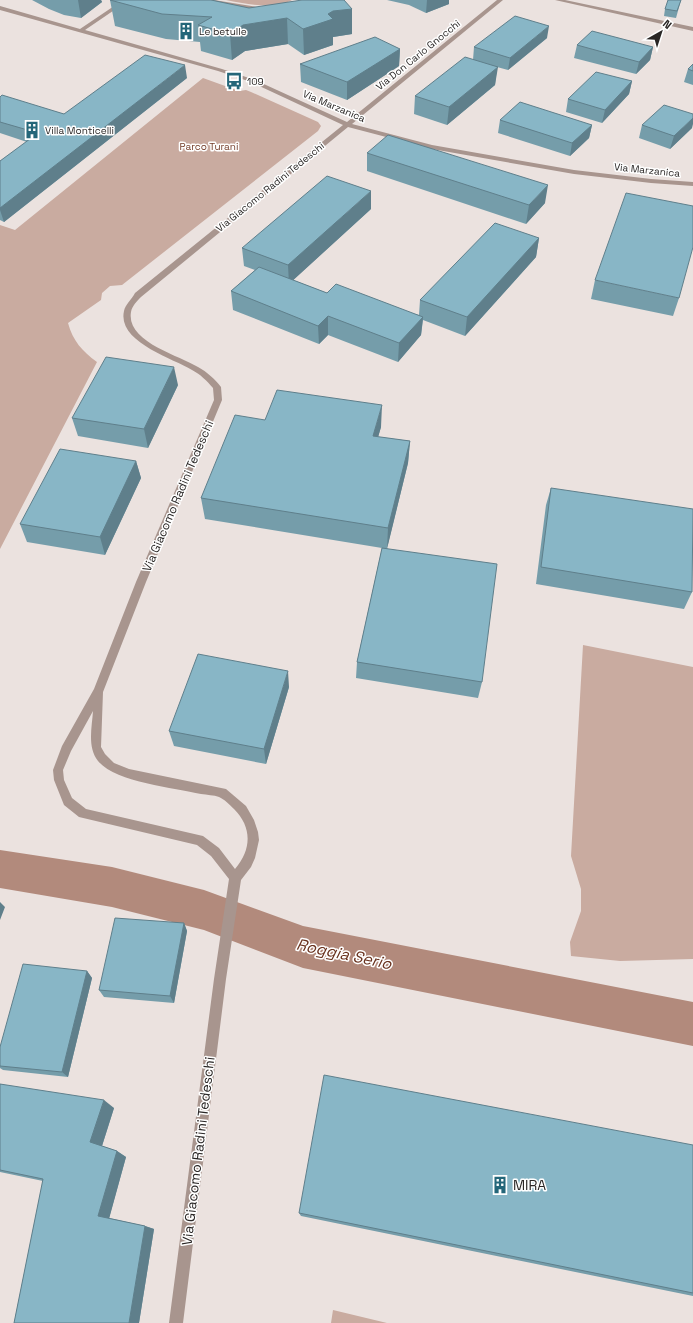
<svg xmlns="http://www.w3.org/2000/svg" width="693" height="1323" font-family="'Space Grotesk',sans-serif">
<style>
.green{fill:#c9aba0}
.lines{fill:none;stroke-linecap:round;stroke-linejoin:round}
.canal{fill:#b28a7c;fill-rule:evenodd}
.minor{fill:#a8958e;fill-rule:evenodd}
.wall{fill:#759daa}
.shaded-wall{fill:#5f7f8b}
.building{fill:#88b6c6;stroke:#5f7f8b}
.labels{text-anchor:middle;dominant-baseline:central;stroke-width:3;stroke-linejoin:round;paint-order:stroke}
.far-poi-label{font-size:10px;fill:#292625;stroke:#fff;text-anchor:start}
.far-street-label{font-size:10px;fill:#292625;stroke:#fff}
.far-park-label{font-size:10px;fill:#733c28;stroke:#fff}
.street-label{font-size:12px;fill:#292625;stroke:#fff}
.near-street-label{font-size:14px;fill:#292625;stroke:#fff}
.near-poi-label{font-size:14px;fill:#292625;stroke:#fff;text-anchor:start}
.near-water-label{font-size:16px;font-style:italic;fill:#6a331f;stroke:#fff}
</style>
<rect width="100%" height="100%" fill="#ebe2df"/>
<!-- green -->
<path class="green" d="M226,0H292C273,10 247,4 226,0Z
M203,78L239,91L246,90L251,92L318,122L321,126L318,131L122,285L110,286L102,293L101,300L68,323C73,341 82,351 97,362L0,549V225L15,230Z
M583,645L693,667V959L620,961L571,956L570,942L581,911V889L571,856Z
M333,1310L387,1323H331Z"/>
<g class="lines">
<!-- canal -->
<path class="canal" d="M0,850L112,867L204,890L303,926L693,1002V1046L303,968L204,930L112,907L0,888Z"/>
<!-- minor -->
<path class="minor" d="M123,0H129L85,30L222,69L255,80L347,122L497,0H503L352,124L432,145L574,170L651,179L693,182V186L651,183L574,174L432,149L348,127L141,297C137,301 132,306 131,312C126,342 179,355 198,367C207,372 215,379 221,387L222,400L146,582L103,692L101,747L105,754L114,763L129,769L226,789L246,806L254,820L258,832L259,840L255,858L251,867L241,880L226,979L183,1323H169L214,979L229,879L211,856L197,845L79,817L64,805L54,780L53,770L62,746L94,689L136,582L214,400L213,388C207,381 200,374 192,370C172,358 117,342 124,311C125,305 132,299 135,293L343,125L251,82L218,71L0,10V6L80,29ZM93,711C92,727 87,747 98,761C115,782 174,788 201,794C207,795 214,795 219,797C224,799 230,805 234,809C252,827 252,849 235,869L219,848L203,836L86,809L72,798L64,780L63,770L71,751Z
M203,0H214L270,9L267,11L232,7Z
M555,0H565L693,27V31Z"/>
</g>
<!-- wall -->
<path class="wall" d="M32,0H101L102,2L81,18L64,15L49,9Z
M110,0L249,8L352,9V34L333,37V45L304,55L288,44L245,51L232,60L201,51L200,42L166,39L115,26Z
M387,0H449V4L426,13L409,5Z
M681,0L676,18L664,16L665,9Z
M547,38L508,70L497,67L495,85L447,125L414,114L415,96L473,60L474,47Z
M577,45L653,47L650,60L636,74L574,58Z
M400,49L399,66L347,100L301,82L300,64Z
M693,64V85L684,82L688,69Z
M187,78L4,222L0,220V161L27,142L0,133V97L64,114Z
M632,81L629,94L602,123L566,112L568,99Z
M500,120L592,125L589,138L570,156L498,133Z
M642,125L692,128L670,149L639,138Z
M367,153L545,203L526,224L367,171Z
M371,209L293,280L327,293L419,315L420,300L539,238L536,257L465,336L423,320L421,335L398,362L328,335L319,344L233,310L231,291L255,270L244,266L242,248Z
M595,280L679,298L673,316L591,299Z
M178,385L148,448L78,436L72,418Z
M265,420L381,427L378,437L410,441L408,463L387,548L482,682L478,698L356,678L357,662L382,548L205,519L201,498Z
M136,461L141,478L105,555L27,542L20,524Z
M551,488L692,592L684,609L536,584L546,505Z
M289,687L266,764L174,746L169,731Z
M184,923L187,931L174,1003L104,997L99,990Z
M87,971L92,978L68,1077L3,1070L0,1068V1047Z
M0,1084L114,1108L102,1146L117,1151L126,1157L109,1218L145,1226L154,1229L139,1323H14L43,1181L0,1172Z
M693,1145V1296L301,1216L299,1213Z"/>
<!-- shaded-wall -->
<path class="shaded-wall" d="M78,0H101L102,2L81,18Z
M427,0H449V4L426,13Z
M352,9V34L333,37V45L304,55L303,29L333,11Z
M287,18L288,44L245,51L232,60L230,34L243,25Z
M549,26L547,38L508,70L510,58Z
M653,47L650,60L636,74L639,62Z
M400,49L399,66L347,100V82Z
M185,65L187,78L4,222L0,210V208Z
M498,67L495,85L447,125L449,107Z
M632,81L629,94L602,123L605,110Z
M693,118V124L692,128L670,149L674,136Z
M592,125L589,138L570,156L572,143Z
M548,185L545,203L526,224L529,205Z
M371,191V209L289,284L288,265Z
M539,238L536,257L465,336L467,317Z
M328,316V335L319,344L318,326Z
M423,317L421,335L398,362L399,343Z
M174,367L178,385L148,448L144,429Z
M382,405L381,427L372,458L373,436Z
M410,441L408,463L387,549L388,528Z
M136,461L141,478L105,555L100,537Z
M288,671L289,687L266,764L264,749Z
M0,902L5,907L0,920Z
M184,923L187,931L174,1003L170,996Z
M87,971L92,978L68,1077L62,1072Z
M104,1100L114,1108L101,1149L90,1142Z
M117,1151L126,1157L109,1219L98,1216Z
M145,1226L154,1229L139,1323H129Z"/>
<!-- building -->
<path class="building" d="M110,0H211L249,8L302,0H344L352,9L333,11L328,14L333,19L303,29L287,18L243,25L230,34L198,25L212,17L162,14Z
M668,0H681L677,11L665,9Z
M515,16L549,26L510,58L474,47Z
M592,31L653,47L639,62L577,45Z
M375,37L400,49L347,82L300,64Z
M145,55L185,65L0,208V161L38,133L0,122V97L2,95L64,114Z
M465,57L498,67L449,107L415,96Z
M693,64V71L688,69Z
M596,72L632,81L605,110L568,99Z
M520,102L592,125L572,143L500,120Z
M664,105L693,114V118L674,136L642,125Z
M388,135L548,185L529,205L367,153Z
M327,176L371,191L288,265L242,248Z
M626,193L693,206V247L679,298L595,280Z
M495,223L539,238L467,317L420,300Z
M259,267L327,293L336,284L423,317L399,343L328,316L318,326L231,291Z
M106,357L174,367L144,429L72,418Z
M277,390L382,405L373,436L410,441L388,528L201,498L235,415L265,420Z
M60,449L136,461L100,537L20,524Z
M551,488L693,509L692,592L541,567Z
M382,548L497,564L482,682L357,662Z
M198,654L288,671L264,749L169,731Z
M115,918L184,923L170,996L99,990Z
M23,964L87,971L62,1072L0,1066V1047Z
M324,1075L693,1145V1293L299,1213Z
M0,1084L104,1100L90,1142L117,1151L98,1216L145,1226L129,1323H14L43,1179L0,1170Z"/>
<!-- icons -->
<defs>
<g id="building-bare" transform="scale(1.38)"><path d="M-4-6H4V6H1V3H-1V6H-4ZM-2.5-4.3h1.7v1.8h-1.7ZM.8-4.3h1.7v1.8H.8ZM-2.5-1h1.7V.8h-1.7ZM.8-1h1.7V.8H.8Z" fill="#246679" stroke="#fff" stroke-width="2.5" paint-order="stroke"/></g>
<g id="bus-bare" transform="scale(1.38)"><path d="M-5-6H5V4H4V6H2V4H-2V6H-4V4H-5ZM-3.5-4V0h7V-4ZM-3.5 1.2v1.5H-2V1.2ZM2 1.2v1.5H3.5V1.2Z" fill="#246679" stroke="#fff" stroke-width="2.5" paint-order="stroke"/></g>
</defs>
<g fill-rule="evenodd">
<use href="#building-bare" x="186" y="31"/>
<use href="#bus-bare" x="234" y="81"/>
<use href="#building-bare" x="32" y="130"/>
<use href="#building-bare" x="500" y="1185"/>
</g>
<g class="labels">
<!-- far-poi labels -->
<g class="far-poi-label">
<text x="199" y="31">Le betulle</text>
<text x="247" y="81">109</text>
<text x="45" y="130">Villa Monticelli</text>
</g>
<!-- far-street labels -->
<g class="far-street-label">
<text transform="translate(418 55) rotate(-39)">Via Don Carlo Gnocchi</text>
<text transform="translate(334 106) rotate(23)">Via Marzanica</text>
<text transform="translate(647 170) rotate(6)">Via Marzanica</text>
<text transform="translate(270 187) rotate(-39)">Via Giacomo Radini Tedeschi</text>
</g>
<!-- far-park labels -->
<g class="far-park-label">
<text x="209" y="146">Parco Turani</text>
</g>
<!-- street labels -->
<g class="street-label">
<text transform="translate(178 496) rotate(-67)">Via Giacomo Radini Tedeschi</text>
</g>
<!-- near-street labels -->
<g class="near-street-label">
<text transform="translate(198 1151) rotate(-83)">Via Giacomo Radini Tedeschi</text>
</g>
<!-- near-poi labels -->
<g class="near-poi-label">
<text x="513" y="1185">MIRA</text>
</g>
<!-- near-water labels -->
<g class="near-water-label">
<text transform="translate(344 954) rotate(12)">Roggia Serio</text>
</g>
</g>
<!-- north arrow -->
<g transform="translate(661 32) rotate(39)" stroke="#ffffff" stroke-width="3" paint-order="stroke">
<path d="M0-3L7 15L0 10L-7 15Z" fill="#292625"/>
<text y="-6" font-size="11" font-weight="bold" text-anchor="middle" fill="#292625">N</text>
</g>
</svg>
